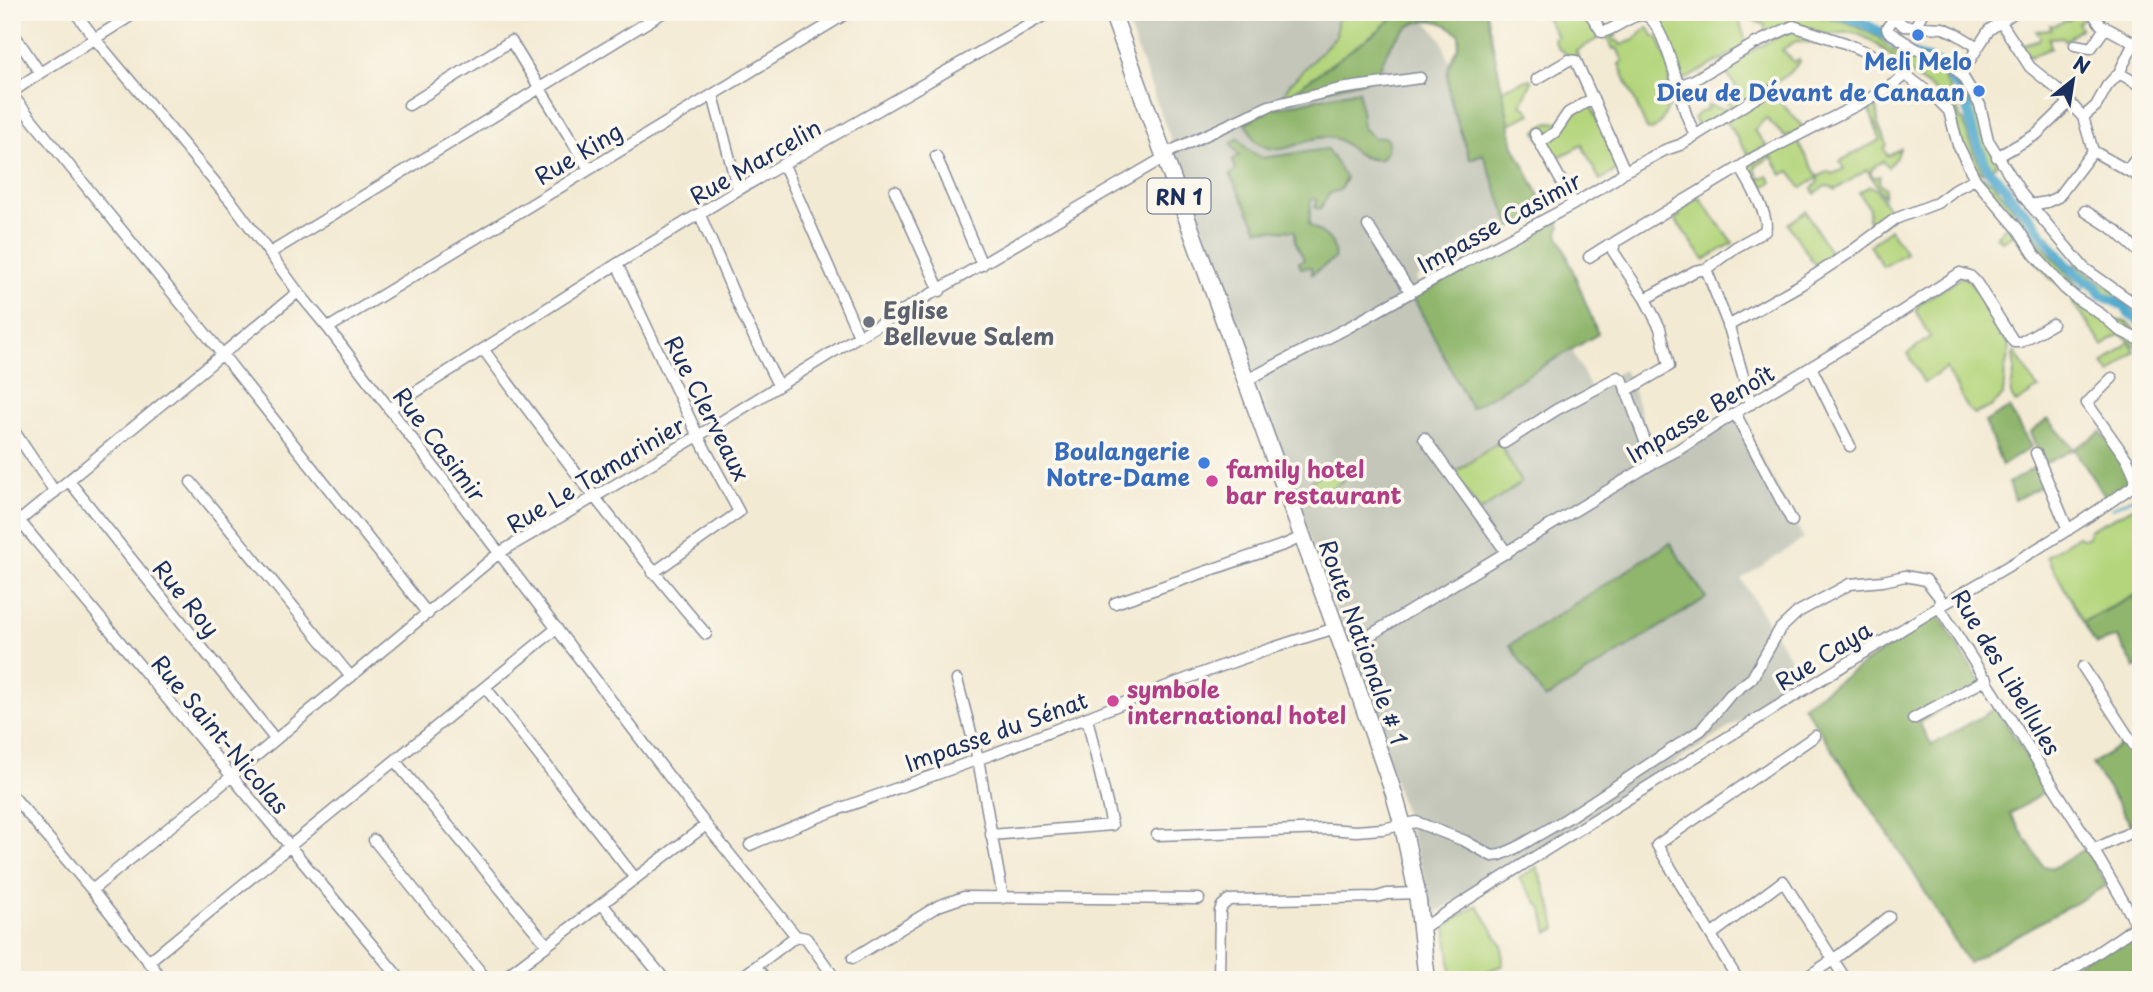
<svg xmlns="http://www.w3.org/2000/svg" width="2153" height="992" font-family="'Playpen Sans',sans-serif">
<style>
.industrial{fill:#c3c6b9}
.green{fill:#b4d57c;stroke:#68826d;stroke-width:2}
.forest{fill:#8fb66c;stroke:#557265;stroke-width:2}
.lines{fill:none;stroke-linecap:round;stroke-linejoin:round}
.stream{stroke:#50a9cd;stroke-width:2.5}
.canal{stroke:#50a9cd;stroke-width:10}
.minor-casing{stroke:#878c98;stroke-width:13}
.primary-casing{stroke:#878c98;stroke-width:19}
.minor{stroke:#fff;stroke-width:10}
.primary{stroke:#fff;stroke-width:16}
.shop-dot{fill:#3f7fe0;stroke:#fbf7ec;stroke-width:2.5}
.worship-dot{fill:#6b7280;stroke:#fbf7ec;stroke-width:2.5}
.hotel-dot{fill:#d1479c;stroke:#fbf7ec;stroke-width:2.5}
.labels{text-anchor:middle;dominant-baseline:central;stroke-width:7;stroke-linejoin:round;paint-order:stroke}
.shield{fill:#fbf7ec;stroke:#5e6b89;stroke-width:2}
.shield-label{font-size:21px;font-weight:bold;fill:#1b2f5e}
.shop-label{font-size:23px;font-weight:bold;fill:#366cbe;stroke:#fbf7ec;text-anchor:end}
.street-label{font-size:23px;fill:#1b2f5e;stroke:#fbf7ec}
.worship-label{font-size:23px;font-weight:bold;fill:#5b616d;stroke:#fbf7ec;text-anchor:start}
.hotel-label{font-size:23px;font-weight:bold;fill:#b23c85;stroke:#fbf7ec;text-anchor:start}
</style>
<rect width="100%" height="100%" fill="#fbf7ec"/>
<filter id="ink" filterUnits="userSpaceOnUse"><feTurbulence type="fractalNoise" baseFrequency=".0143" numOctaves="2"/><feDisplacementMap in="SourceGraphic" scale="14" xChannelSelector="R" yChannelSelector="G"/><feConvolveMatrix kernelMatrix="1 2 1 2 8 2 1 2 1" color-interpolation-filters="sRGB"/></filter>
<filter id="wash" filterUnits="userSpaceOnUse"><feTurbulence type="fractalNoise" baseFrequency=".00686" numOctaves="4" result="noise"/><feDisplacementMap in="SourceGraphic" scale="28" xChannelSelector="R" yChannelSelector="G"/><feGaussianBlur stdDeviation="1.57" result="paint"/><feColorMatrix in="noise" values="0 0 0 0 0 0 0 0 0 0 0 0 0 0 0 0 0 1.4 0 .05"/><feComposite in="paint" operator="in"/></filter>
<g filter="url(#wash)">
<rect width="100%" height="100%" fill="#f3ead3"/>
<!-- industrial -->
<path class="industrial" d="M1123,12H1419L1441,39L1508,225L1416,278L1425,304L1569,344L1591,389L1624,370L1631,383L1658,464L1740,416L1804,539L1741,579L1803,679L1623,797L1432,915L1423,873L1370,702L1309,538L1191,194Z"/>
<!-- green -->
<path class="green" d="M1343,12H1399L1380,29L1280,101L1289,85L1336,36L1337,21Z
M1543,12H1586L1601,37L1576,51L1578,56L1574,58C1564,54 1557,49 1553,38L1557,36Z
M1675,12H1778L1793,16L1813,15L1849,23L1878,37L1889,48L1903,57L1930,66L1941,73L1954,98L1960,117L1964,122L1970,143L1983,173C1960,173 1959,116 1945,100C1937,90 1925,85 1915,77C1897,63 1877,39 1854,33C1844,31 1836,35 1827,34C1815,32 1802,26 1790,23L1764,36L1765,25L1746,17L1741,18L1740,23L1747,45L1686,79H1681L1659,24Z
M2079,12H2088L2090,14L2078,23L2081,28L2066,41L2063,37L2049,38L2051,48L2030,57L2021,46L2039,40L2040,36L2036,31L2051,29L2050,25L2053,26L2067,20L2068,21Z
M1648,27L1654,37H1658L1671,72L1668,86L1674,92L1678,100C1663,106 1666,123 1652,130L1647,129L1619,64L1623,61L1617,48L1613,49L1605,35L1613,31L1617,37L1614,35L1611,36L1614,41H1618L1621,45L1634,40Z
M1792,29L1845,46L1796,41L1782,50L1794,62L1799,59L1800,62C1791,71 1779,84 1766,85L1765,91L1700,129L1694,118L1699,113L1707,110L1708,105L1722,109L1731,108L1730,104L1724,102L1730,93L1739,91L1726,73H1721L1708,80L1701,78L1703,77Z
M1530,79L1532,81L1521,105L1526,107L1531,114L1509,124L1502,89Z
M1965,88L1973,96L1997,164L1990,169H1987C1974,147 1971,121 1963,98L1962,91Z
M1771,92L1804,128L1785,137L1766,118L1754,130L1767,146L1749,155L1726,121Z
M1876,99L1878,125L1887,145L1884,148L1887,156L1900,149L1897,157L1888,167L1883,161L1872,168V170L1870,172L1873,178L1880,176L1879,183L1885,188L1884,197L1867,170L1835,190L1832,187L1825,186L1815,194L1812,189L1818,182V178L1801,188L1790,171L1782,175L1772,157L1756,166L1755,169L1760,178L1768,176L1772,182L1756,191L1754,181L1746,168L1748,165L1797,141L1818,177L1829,171L1832,174L1844,169L1840,161L1880,140L1867,103Z
M1590,104L1620,168L1600,180L1582,145L1551,161L1536,131C1544,124 1552,120 1563,123L1567,117Z
M1983,177L1993,183L2049,253L2080,288L2077,295L2051,279L2013,234L2002,241L1996,237L2008,224L1980,178Z
M1870,186L1876,189L1892,215L1889,219L1881,226L1870,222L1868,218L1869,208L1859,192Z
M1699,197L1733,243L1704,260L1675,219L1680,216L1677,210Z
M1806,211L1833,258L1823,261L1824,263L1817,268L1788,224Z
M1890,229L1906,253L1883,267L1870,245Z
M2076,264L2141,310V318L2117,306L2076,274L2072,270L2071,265Z
M1962,277L1967,278L2001,325L1999,329L2010,347L2005,370L2003,396L1991,407L1975,414L1968,409L1946,368L1924,383L1908,353L1930,337L1916,311L1920,303Z
M2076,300L2110,324C2123,315 2131,326 2141,335V349L2130,342L2135,351L2110,374L2103,364L2130,341L2119,334L2103,346L2080,312L2073,304Z
M2015,352L2036,386L2039,388L2016,403C2006,392 2013,385 2014,373C2015,367 2014,360 2013,354Z
M1499,442L1521,483L1480,511L1454,473Z
M1332,467L1343,481L1308,502L1304,497C1308,481 1318,475 1332,467Z
M2141,504V592L2083,622L2047,556L2078,536L2083,539L2088,537L2089,530Z
M1537,867L1552,908L1556,929L1548,932L1543,910L1519,878Z
M1477,905L1502,945L1503,965L1467,980H1452L1446,925Z"/>
<!-- forest -->
<path class="forest" d="M1399,12H1486L1514,146L1545,207L1511,228L1483,154L1470,159C1462,134 1445,96 1448,71C1450,56 1461,51 1459,34C1421,0 1389,36 1378,74L1366,80L1280,101L1380,29Z
M1359,90L1363,128L1374,138L1384,137L1388,141L1387,151L1381,159C1352,162 1349,138 1328,137C1301,136 1283,162 1255,141L1246,122L1272,109Z
M1238,138L1247,149L1262,158L1327,149L1346,178L1340,190L1330,193L1320,209L1315,208L1317,199H1311L1309,225C1323,233 1337,240 1334,259L1312,274L1311,267L1301,268L1299,262L1304,259L1295,241V231L1258,229L1230,175L1236,170L1232,160L1239,156L1231,144Z
M1557,220L1560,226L1558,233L1598,334L1471,408L1413,297Z
M2009,408L2031,447L2002,466L1985,422Z
M2048,419L2074,449L2101,432L2126,466L2132,481L2121,491L2107,499L2074,449L2044,464L2030,433Z
M2039,465L2045,484L2015,500L2009,483Z
M1670,543L1706,598L1545,699L1510,645Z
M2134,596L2141,611L2139,627L2141,632V665L2135,668L2117,637L2096,644L2083,622Z
M1938,614L1982,685L1919,723L1932,745L1996,708L2048,790L2010,814L2043,866L2053,868L2085,849L2107,885L1968,963L1913,872L1803,705Z
M2125,742L2141,766V819L2132,826L2092,764Z
M2132,931L2141,944V980H2049Z"/>
<g class="lines">
<!-- stream -->
<path class="stream" d="M2078,297L2087,280
M2112,508L2133,497L2141,490"/>
<!-- canal -->
<path class="canal" d="M1822,12L1845,16L1863,23L1884,34L1909,53L1930,59L1943,66L1955,85L1961,89L1967,105L1973,134L1989,171L2005,186L2010,196L2031,219L2065,263L2077,274L2096,287L2101,295L2126,307L2129,314L2141,322"/>
</g>
</g>
<g filter="url(#ink)">
<g class="lines">
<!-- minor casing -->
<g class="minor-casing">
<path id="minor" d="M75,12L95,39L234,205L298,292L328,328L706,825L796,936
M1589,12L1602,32C1615,30 1631,14 1642,15C1663,15 1680,94 1685,111C1688,120 1692,128 1695,136
M1889,12L1904,26L1943,28L1955,33L1978,47
M1997,12L2000,21L2030,67L2056,88L2083,117L2093,151L2058,197L2047,202L2030,205
M2092,12L2101,25L2134,43H2140
M1894,18L1887,28L1889,32L1916,49L1946,60L1961,74L1980,105L1988,140L2023,196L2084,268L2141,308
M1915,27L1923,12
M12,31L40,73
M2075,45L2091,48L2106,27
M2119,73L2141,86
M1961,74L1989,30L2015,12
M1537,79L1569,60L1576,61L1625,171
M1679,86L1694,80L1754,44L1793,26L1845,43L1877,57L1886,59L1939,101L1949,111L1958,145L1975,179L2018,229L2034,254L2064,288L2076,298L2102,315L2119,330L2141,341
M12,92L40,73L137,12
M12,95L222,354L428,614
M713,95L738,190
M409,105L511,41L589,169
M2083,117L2096,106L2107,86L2119,73L2134,43
M1535,134L1574,204
M1540,143L1555,132L1568,113L1593,98
M2093,151L2141,178
M936,156L982,265
M1997,157L2037,134L2070,102
M784,165L859,336
M1740,167L1615,242L1613,251L1645,299L1695,271L1706,269L1736,247L1765,231C1771,217 1748,181 1740,167L1755,157L1867,100L1895,83L1906,74
M2127,170L2141,153
M895,191L940,291
M2085,211L2115,230L2141,254
M700,215L742,313L778,385
M1368,226L1411,293
M270,253L664,12
M1589,257L1608,245H1613
M617,264L698,436L739,512L653,573
M1706,269L1729,327L1751,404
M1728,326L1800,285L1852,251L1895,219L1937,203L1957,188L1975,179
M328,328L849,12
M483,349C555,447 627,542 706,634
M1811,367L1850,446
M1245,381L1349,327L1463,263L1574,204L1615,179L1625,171L1665,150L1680,145L1767,91
M1626,391L1669,366L1660,328L1645,299
M389,409L617,264L738,190L1050,12
M1735,413L1792,521
M12,428L55,492
M1424,438L1507,553
M1504,443L1556,410L1618,377L1623,381L1653,463
M2036,453L2068,530
M69,481L275,739
M191,482L351,677
M12,512L401,980
M12,527L298,292
M1115,603L1286,544L1302,537
M1343,650L1362,640L1653,463L1678,450L1735,413L1887,321L1960,273L1970,276L1976,282L2014,342H2021L2052,324
M2083,667L2141,756
M957,680L978,759L1003,898
M485,687L635,878
M1913,719L1987,679
M395,761L547,945
M12,795L92,890L163,980
M991,835L1112,825L1087,718
M1157,835L1327,829L1356,831L1382,829L1416,822L1465,841L1492,856L1500,855L1516,848L1566,819L1701,730L1730,695L1752,678L1780,629L1798,612L1850,584L1883,581L1905,576L1926,580L1940,598L1939,607L2089,842L2141,932
M374,840L487,980
M750,845C831,809 915,783 998,752C1110,709 1221,662 1336,628
M2093,850L2127,834L2141,825
M92,890L202,801L499,553L698,436L849,342L1165,157L1171,151L1269,106L1340,89L1420,78
M602,904L665,980
M1421,929C1579,828 1739,730 1898,632C1977,583 2058,540 2133,486L2136,479L2128,461L2087,403L2112,378
M1711,935L1783,881L1846,980
M796,936L806,938L836,980
M853,958L938,906L964,897L1199,899
M148,962L557,628
M756,967L767,980
M501,980L706,825
M738,980L796,936
M1219,980L1220,911L1222,906L1229,900L1377,897L1387,894L1417,893
M1738,980L1657,845L1815,736
M1802,980L1833,960L1889,917
M2057,980L2140,924"/>
</g>
<!-- primary casing -->
<g class="primary-casing">
<path id="primary" d="M1112,12L1352,673L1394,794L1403,826L1417,893L1427,980"/>
</g>
<!-- minor -->
<use href="#minor" class="minor"/>
<!-- primary -->
<use href="#primary" class="primary"/>
</g>
</g>
<!-- markers -->
<g class="shop-dot">
<circle cx="1918" cy="35" r="7"/>
<circle cx="1979" cy="91" r="7"/>
<circle cx="1204" cy="463" r="7"/>
</g>
<circle class="worship-dot" cx="869" cy="322" r="7"/>
<g class="hotel-dot">
<circle cx="1212" cy="481" r="7"/>
<circle cx="1113" cy="701" r="7"/>
</g>
<g class="labels">
<!-- shield labels -->
<rect class="shield" x="1147.5" y="178.5" width="63" height="35" rx="5"/>
<g class="shield-label">
<text x="1179" y="196">RN 1</text>
</g>
<!-- shop labels -->
<g class="shop-label">
<text x="1918" y="60" text-anchor="middle">Meli Melo</text>
<text x="1965" y="91">Dieu de Dévant de Canaan</text>
<text x="1190" y="450">Boulangerie<tspan x="1190" dy="26">Notre-Dame</tspan></text>
</g>
<!-- street labels -->
<g class="street-label">
<text transform="translate(578 153) rotate(-31)">Rue King</text>
<text transform="translate(755 161) rotate(-30)">Rue Marcelin</text>
<text transform="translate(1499 222) rotate(-29)">Impasse Casimir</text>
<text transform="translate(708 408) rotate(63)">Rue Clerveaux</text>
<text transform="translate(1700 413) rotate(-31)">Impasse Benoît</text>
<text transform="translate(440 444) rotate(53)">Rue Casimir</text>
<text transform="translate(595 474) rotate(-31)">Rue Le Tamarinier</text>
<text transform="translate(187 598) rotate(51)">Rue Roy</text>
<text transform="translate(1364 642) rotate(70)">Route Nationale # 1</text>
<text transform="translate(1823 655) rotate(-32)">Rue Caya</text>
<text transform="translate(2007 672) rotate(59)">Rue des Libellules</text>
<text transform="translate(996 731) rotate(-20)">Impasse du Sénat</text>
<text transform="translate(221 734) rotate(50)">Rue Saint-Nicolas</text>
</g>
<!-- worship labels -->
<g class="worship-label">
<text x="883" y="309">Eglise<tspan x="883" dy="26">Bellevue Salem</tspan></text>
</g>
<!-- hotel labels -->
<g class="hotel-label">
<text x="1226" y="468">family hotel<tspan x="1226" dy="26">bar restaurant</tspan></text>
<text x="1127" y="688">symbole<tspan x="1127" dy="26">international hotel</tspan></text>
</g>
</g>
<!-- margin -->
<rect width="2153" height="992" fill="none" stroke="#fbf7ec" stroke-width="42"/>
<!-- north arrow -->
<g transform="translate(2073 80) rotate(30)" stroke="#fbf7ec" stroke-width="5" paint-order="stroke">
<path d="M0-5L12 26L0 18L-12 26Z" fill="#1b2f5e"/>
<text y="-10" font-size="19" font-weight="bold" text-anchor="middle" fill="#1b2f5e">N</text>
</g>
</svg>
